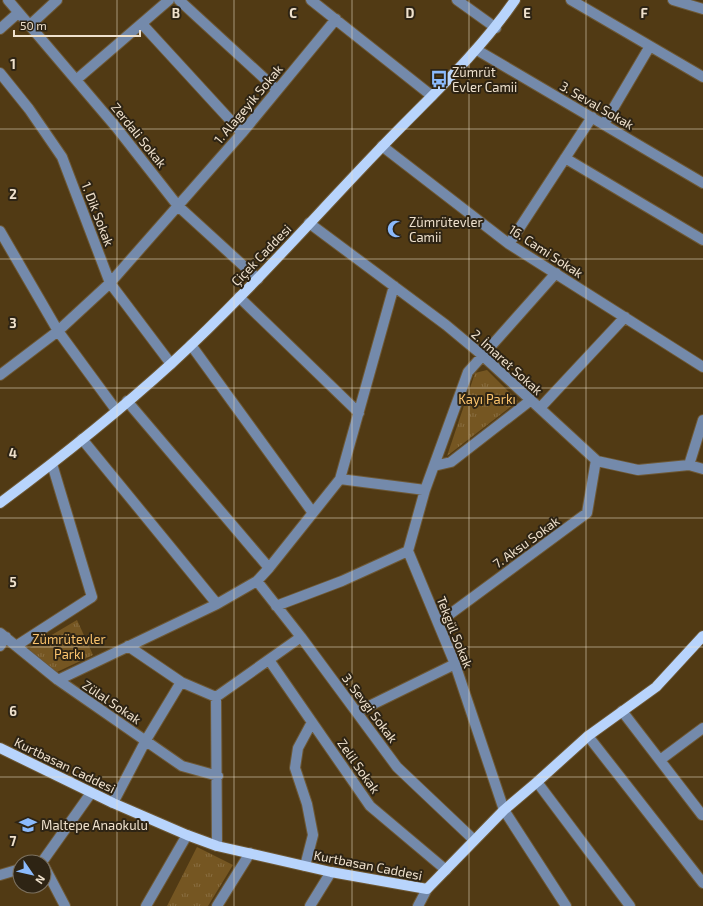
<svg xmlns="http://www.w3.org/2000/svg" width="703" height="906" font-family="'Exo 2',sans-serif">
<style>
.park{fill:url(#park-tufts)}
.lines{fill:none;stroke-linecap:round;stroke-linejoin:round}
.minor-casing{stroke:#6d5835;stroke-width:12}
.major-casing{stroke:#6d5835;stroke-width:12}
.minor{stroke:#748aab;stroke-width:10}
.major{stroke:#b8d4fc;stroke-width:10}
.grid{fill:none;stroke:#efe1cd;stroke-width:1;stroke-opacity:0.55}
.labels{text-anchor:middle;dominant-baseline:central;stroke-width:4;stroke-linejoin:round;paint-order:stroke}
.poi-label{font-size:13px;fill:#efe1cd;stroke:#2e2414;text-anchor:start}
.street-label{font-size:13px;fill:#efe1cd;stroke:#2e2414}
.park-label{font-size:13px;fill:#fbc36c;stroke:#2e2414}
.grid-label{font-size:13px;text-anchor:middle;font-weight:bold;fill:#efe1cd;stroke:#2e2414;stroke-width:4;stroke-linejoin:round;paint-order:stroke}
</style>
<defs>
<pattern id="park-tufts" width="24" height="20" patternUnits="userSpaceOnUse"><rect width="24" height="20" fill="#755622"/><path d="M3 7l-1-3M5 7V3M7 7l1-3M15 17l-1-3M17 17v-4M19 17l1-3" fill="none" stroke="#896e41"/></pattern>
</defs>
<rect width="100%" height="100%" fill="#513a14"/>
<!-- park -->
<path class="park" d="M487,370L518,401L447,456L475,373Z
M77,620L93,655L57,672L28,649Z
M197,847L233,865L208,906H167Z"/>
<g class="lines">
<!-- minor casing -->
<g class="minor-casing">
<path id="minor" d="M8,0L116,127L178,206L258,279
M179,0L277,90
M311,0L432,96
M457,0L496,28
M571,0L703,77
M673,0L703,9
M142,24L242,133
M30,25L57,0
M0,29L18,13
M477,50L703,183
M0,73L29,109L62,157L110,283L171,364
M76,80L169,0
M604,124L650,46
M382,146L509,244L703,367
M565,158L703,240
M309,223L446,325L482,355L597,461L638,470L689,465L703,469
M0,231L58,331L116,410
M509,244L592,117
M556,273L468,372L425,490L408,551L455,664L504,810L566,906
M239,297L359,413
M191,345L313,513
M0,375L58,331L110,283L242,133L336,19
M127,401L269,568
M540,408L625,317
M82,439L217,604
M689,465L703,420
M434,466L451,462L531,400
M340,479L425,490
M257,581L301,637L397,767L474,840
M276,606L342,581L408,551
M438,623L587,513L596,460
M0,633L58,680L182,766L218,776
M0,646L6,637
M16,646L92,597L52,464
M128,646L181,682L216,697L301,637
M269,660L370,806L446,870
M58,680L217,604L257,581L269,568L340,479L394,286
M216,697L217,846
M622,711L702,815L703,814
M357,712L455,664
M588,736L703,883
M660,760L703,728
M537,782L630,906
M113,803L146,740L181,682
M42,862L91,793
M44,866L65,906
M305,866L313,835L307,804L295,768L298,748L312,722
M0,875L20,869
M146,906L187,835
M217,906L250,853
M310,906L331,872
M418,906L427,889"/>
</g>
<!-- major casing -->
<g class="major-casing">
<path id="major" d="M0,503C59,459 117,413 172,363C243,298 307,225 374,155C422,104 475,58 515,0
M0,748L113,803L187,835L217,846L331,872L427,889L504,810L537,782L588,736L656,687L703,636"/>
</g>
<!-- minor -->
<use href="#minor" class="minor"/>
<!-- major -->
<use href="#major" class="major"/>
</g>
<!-- grid -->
<path class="grid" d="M117,0V906M234,0V906M352,0V906M469,0V906M586,0V906M0,129H703M0,259H703M0,388H703M0,518H703M0,647H703M0,777H703"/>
<!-- icons -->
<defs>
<g id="bus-bare" transform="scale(1.38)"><path d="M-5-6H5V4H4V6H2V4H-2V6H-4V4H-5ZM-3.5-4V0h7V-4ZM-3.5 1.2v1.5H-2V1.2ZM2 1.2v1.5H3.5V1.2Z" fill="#8bbafc" stroke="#2e2414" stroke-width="2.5" paint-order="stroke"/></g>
<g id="mosque-bare" transform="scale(1.38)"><path d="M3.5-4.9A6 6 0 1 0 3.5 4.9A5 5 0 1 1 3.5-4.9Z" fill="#8bbafc" stroke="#2e2414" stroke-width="2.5" paint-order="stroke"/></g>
<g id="school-bare" transform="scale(1.38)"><path d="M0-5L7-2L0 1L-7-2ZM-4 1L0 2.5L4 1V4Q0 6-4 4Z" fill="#8bbafc" stroke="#2e2414" stroke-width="2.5" paint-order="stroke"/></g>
</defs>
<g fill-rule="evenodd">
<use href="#bus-bare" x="439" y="79"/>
<use href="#mosque-bare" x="396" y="229"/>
<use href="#school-bare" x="28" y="825"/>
</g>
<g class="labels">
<!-- poi labels -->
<g class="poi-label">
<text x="452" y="72">Zümrüt<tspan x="452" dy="15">Evler Camii</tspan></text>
<text x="409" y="222">Zümrütevler<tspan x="409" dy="15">Camii</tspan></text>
<text x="41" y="825">Maltepe Anaokulu</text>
</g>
<!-- street labels -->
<g class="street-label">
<text transform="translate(248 104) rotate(-50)">1. Alageyik Sokak</text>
<text transform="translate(597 105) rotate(30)">3. Seval Sokak</text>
<text transform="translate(139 135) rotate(51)">Zerdali Sokak</text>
<text transform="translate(98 214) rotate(69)">1. Dik Sokak</text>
<text transform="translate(546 251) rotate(33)">16. Cami Sokak</text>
<text transform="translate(261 255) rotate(-46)">Çiçek Caddesi</text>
<text transform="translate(507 362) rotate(42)">2. İmaret Sokak</text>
<text transform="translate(526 542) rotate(-36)">7. Aksu Sokak</text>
<text transform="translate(455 632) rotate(68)">Tekgül Sokak</text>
<text transform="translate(112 702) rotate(34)">Zülal Sokak</text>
<text transform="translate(370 708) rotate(53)">3. Sevgi Sokak</text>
<text transform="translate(65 765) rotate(26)">Kurtbasan Caddesi</text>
<text transform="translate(359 766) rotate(55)">Zelil Sokak</text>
<text transform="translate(368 865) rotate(11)">Kurtbasan Caddesi</text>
</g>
<!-- park labels -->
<g class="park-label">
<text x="487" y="399">Kayı Parkı</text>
<text x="69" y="639">Zümrütevler<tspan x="69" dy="15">Parkı</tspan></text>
</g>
</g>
<g class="grid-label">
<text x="176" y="18">B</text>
<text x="293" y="18">C</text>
<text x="410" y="18">D</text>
<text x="527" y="18">E</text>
<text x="644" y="18">F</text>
<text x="13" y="69">1</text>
<text x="13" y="199">2</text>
<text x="13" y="328">3</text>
<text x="13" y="458">4</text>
<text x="13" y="587">5</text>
<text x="13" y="716">6</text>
<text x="13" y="846">7</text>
</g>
<!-- north arrow -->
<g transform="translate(32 874) rotate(124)"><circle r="19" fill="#2e2414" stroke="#7b705e"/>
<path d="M0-3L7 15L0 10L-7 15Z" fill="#8bbafc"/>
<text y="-6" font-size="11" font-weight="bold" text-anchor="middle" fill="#efe1cd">N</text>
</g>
<!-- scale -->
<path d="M14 30v6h126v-6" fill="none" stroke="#efe1cd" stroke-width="2"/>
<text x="20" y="30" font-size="12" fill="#efe1cd" stroke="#2e2414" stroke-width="3" paint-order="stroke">50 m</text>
</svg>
